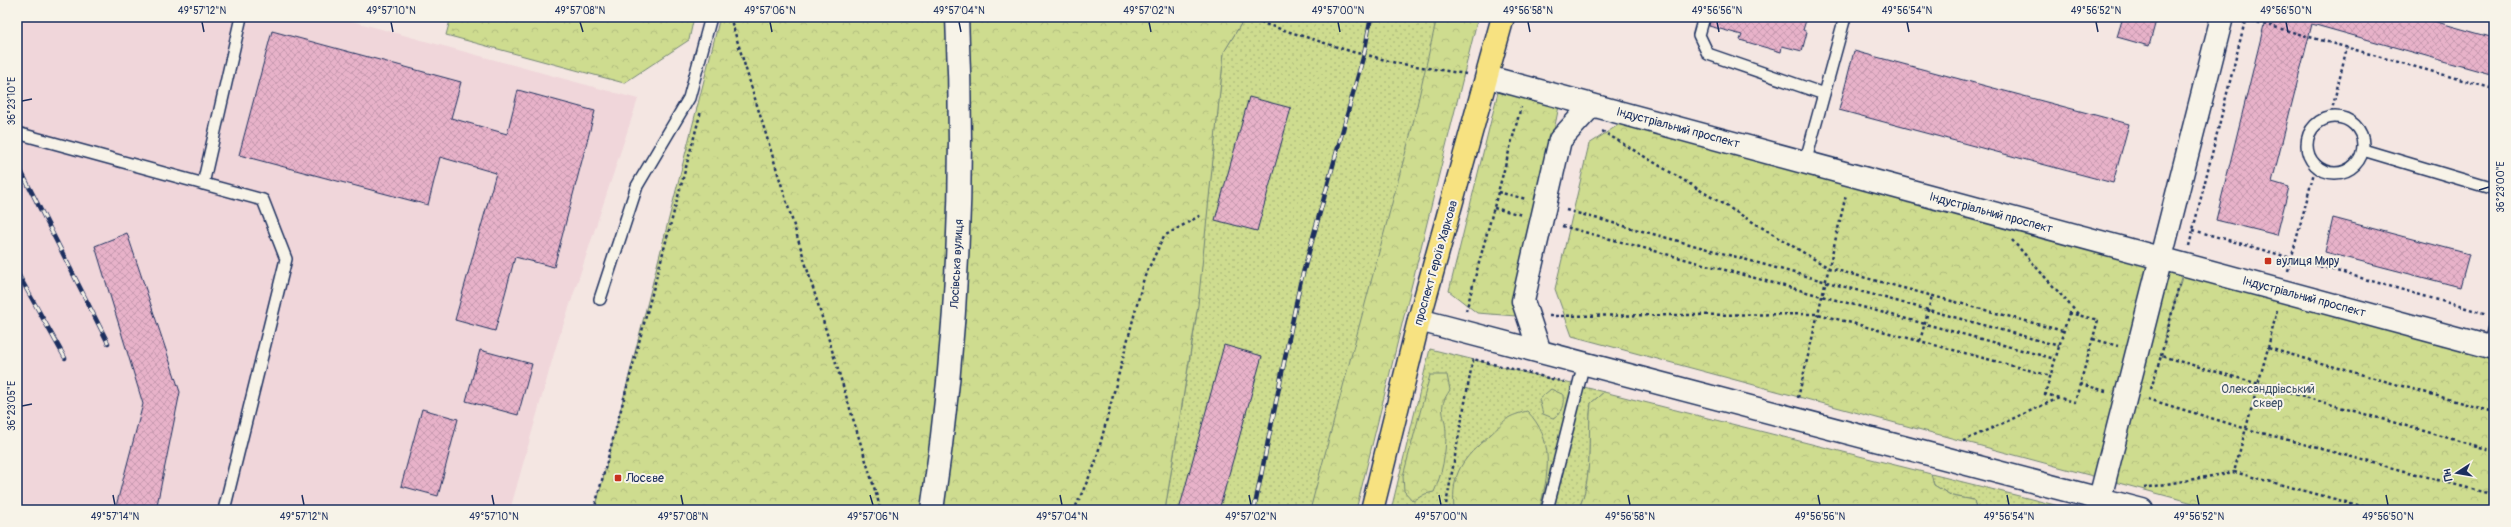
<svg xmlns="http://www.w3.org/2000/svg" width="2511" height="527" font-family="Pangolin,sans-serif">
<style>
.built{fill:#f0d6da}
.grass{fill:url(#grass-dots);stroke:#748676}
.forest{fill:url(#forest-crowns);stroke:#748676}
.building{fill:url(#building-cross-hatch);stroke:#1b2f5e}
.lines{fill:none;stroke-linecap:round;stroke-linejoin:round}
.service-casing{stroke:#1b2f5e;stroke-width:14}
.tertiary-casing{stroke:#1b2f5e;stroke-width:25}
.secondary-casing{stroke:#1b2f5e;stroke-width:25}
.primary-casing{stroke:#1b2f5e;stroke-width:25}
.path{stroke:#1b2f5e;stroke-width:2.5;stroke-dasharray:3 3;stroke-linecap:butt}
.service{stroke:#f7f3e8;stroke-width:11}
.tertiary{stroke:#f7f3e8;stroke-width:22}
.secondary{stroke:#f7f3e8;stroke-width:22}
.primary{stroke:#f7e281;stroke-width:22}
.rail-casing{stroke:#1b2f5e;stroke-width:4.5}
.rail{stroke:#f7f3e8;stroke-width:3;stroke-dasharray:9;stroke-linecap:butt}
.ticks{fill:none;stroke:#1b2f5e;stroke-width:1.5}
.poi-dot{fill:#c8321e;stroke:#f7f3e8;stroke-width:1.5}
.labels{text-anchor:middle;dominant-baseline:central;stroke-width:4;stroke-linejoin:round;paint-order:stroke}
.street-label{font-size:12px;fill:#1b2f5e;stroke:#f7f3e8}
.poi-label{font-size:12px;fill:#1b2f5e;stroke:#f7f3e8;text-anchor:start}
.park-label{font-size:12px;fill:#3f5268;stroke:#f7f3e8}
.neatline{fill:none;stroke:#1b2f5e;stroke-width:1.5}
.ticks-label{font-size:10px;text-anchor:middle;fill:#1b2f5e}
</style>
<defs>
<pattern id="grass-dots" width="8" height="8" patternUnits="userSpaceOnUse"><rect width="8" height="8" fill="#cedc8f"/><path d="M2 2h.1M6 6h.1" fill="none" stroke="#b0bd7e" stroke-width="1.8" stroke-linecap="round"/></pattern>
<pattern id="forest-crowns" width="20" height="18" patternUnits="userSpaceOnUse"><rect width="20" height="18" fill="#cedc8f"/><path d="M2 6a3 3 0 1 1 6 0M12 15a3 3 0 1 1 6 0" fill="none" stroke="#b0bd7e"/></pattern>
<pattern id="building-cross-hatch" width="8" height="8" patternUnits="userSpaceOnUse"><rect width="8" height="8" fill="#e8b2c9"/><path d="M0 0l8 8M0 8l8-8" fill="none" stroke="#c699af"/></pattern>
</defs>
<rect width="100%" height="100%" fill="#f4e6e2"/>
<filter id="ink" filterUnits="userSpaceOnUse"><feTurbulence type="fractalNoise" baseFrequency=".025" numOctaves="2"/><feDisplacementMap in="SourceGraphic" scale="8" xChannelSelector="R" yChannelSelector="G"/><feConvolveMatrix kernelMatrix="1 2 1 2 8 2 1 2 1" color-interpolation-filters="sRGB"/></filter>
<g filter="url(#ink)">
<!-- built -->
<path class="built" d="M17,17H337L638,99L555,350L510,510H17Z"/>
<!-- grass -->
<path class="grass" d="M1245,17H1473L1339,510H1165L1196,319L1224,52Z
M1430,349L1604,392L1591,403C1587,438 1594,478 1578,510H1391Z
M1931,474L2075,510H1976L1974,500L1952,496L1934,485Z"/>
<!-- forest -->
<path class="forest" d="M451,17H694L689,40L624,83L446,35Z
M720,17H1245L1224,52L1198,305L1165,510H595Z
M1437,17H1478L1356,510H1310L1411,132Z
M1498,92L1559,106L1516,316L1477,313L1449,291Z
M1632,116L2187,255L2163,344L2188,256L2494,341V510H2219L1572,336L1555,289L1589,144Z
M1430,375H1447L1450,390C1436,410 1446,414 1446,434C1446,454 1442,474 1434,492L1425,494L1413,501L1404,491L1403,476Z
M1551,389L1564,395C1565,406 1563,412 1553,418L1543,414L1539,399Z
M1604,392L1931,474L1934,485L1952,496L1974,500L1976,510H1578C1594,478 1587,438 1591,403Z
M1527,411C1555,439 1549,475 1539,510H1454C1451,471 1463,459 1490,435C1508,419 1502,418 1527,411Z"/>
<!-- building -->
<path class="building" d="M1711,17H1807L1803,30L1807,32L1802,51L1782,46L1781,52L1740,40L1742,35L1709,26Z
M2123,17H2157L2149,46L2117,37Z
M2266,17H2419L2494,38V75L2312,24L2272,182L2289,187L2277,235L2216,220Z
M272,31L461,82L451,118L507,134L518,90L595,111L554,267L515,257L495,331L455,320L496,173L440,157L428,205L239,155Z
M1854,51L2129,124L2113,183L1839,110Z
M1249,97L1291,108L1257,231L1215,220Z
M2333,218L2469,254L2460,287L2325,252Z
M127,233L180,392L156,510H115L143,404L95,246Z
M1224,345L1262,356L1219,510H1179Z
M480,350L532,364L518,415L466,401Z
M422,409L458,419L438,496L401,486Z"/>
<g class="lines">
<!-- service casing -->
<g class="service-casing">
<path id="service" d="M1704,17L1699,35L1708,54L1824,94
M2307 145a28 28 0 1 1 56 0a28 28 0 1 1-56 0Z
M17,133L263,200L286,259L224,510
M2363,150L2494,189
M1805,163L1845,17
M203,184L241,17
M600,299L637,186L689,98L711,17
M2489,347L2494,327
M1547,510L1584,363"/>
</g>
<!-- tertiary casing -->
<g class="tertiary-casing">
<path id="tertiary" d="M1488,77L2494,348
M1419,320L2142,510
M1540,352L1523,301L1560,140L1592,105
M2097,510L2222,17"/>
</g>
<!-- secondary casing -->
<g class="secondary-casing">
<path id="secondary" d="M932,510C957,346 965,182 957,17"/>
</g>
<!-- primary casing -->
<g class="primary-casing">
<path id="primary" d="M1372,510L1419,320L1503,17"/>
</g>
<!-- path -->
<path class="path" d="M730,17L881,510
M1243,17L1356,53L1364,54L1396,63L1466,74
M2246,19L2494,89
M2330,118L2347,47
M1602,131L1829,268L2063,331
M1498,192L1526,199
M1494,208L1522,215
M1566,210L2059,346
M1562,226L2055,359
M2193,230L2487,314
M2012,240L2078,314
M2189,246L2246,17
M2288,271L2316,165
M1466,311L1521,107
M2069,313L2098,320L2075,402L2045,394Z
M1549,316L1818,314L2051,376
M2093,339L2118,346
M1920,341L1932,296
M2268,348L2277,310
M2161,356L2179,285
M2080,384L2106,391
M2151,389L2161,356L2494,451
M1798,398L1846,195
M2148,399L2247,429L2494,495
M1963,441L2059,398
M2144,488L2234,472
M594,510L701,111
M1071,510L1076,506L1095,464L1144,278L1164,236L1201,215
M1445,510L1473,359L1564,382
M2376,510L2234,472L2268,348L2494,412"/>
<!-- service -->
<use href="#service" class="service"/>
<!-- tertiary -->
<use href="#tertiary" class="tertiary"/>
<!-- secondary -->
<use href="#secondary" class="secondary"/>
<!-- primary -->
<use href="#primary" class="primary"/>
<!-- rail casing -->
<g class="rail-casing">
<path id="rail" d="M17,163L108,343
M17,272L65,358
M1254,510L1300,284L1364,54L1371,17"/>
</g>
<!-- rail -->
<use href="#rail" class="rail"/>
</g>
</g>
<!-- ticks -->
<path class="ticks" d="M202,22L204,32M391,22L393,32M580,22L583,32M770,22L772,32M959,22L961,32M1149,22L1151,32M1338,22L1340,32M1528,22L1530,32M1717,22L1719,32M1907,22L1909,32M2096,22L2098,32M2286,22L2288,32M22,101L32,99M2479,190L2489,187M22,406L32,404M113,495L115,505M302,495L304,505M492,495L494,505M681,495L683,505M870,495L873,505M1060,495L1062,505M1249,495L1251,505M1439,495L1441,505M1628,495L1630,505M1818,495L1820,505M2007,495L2009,505M2197,495L2199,505M2386,495L2388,505"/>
<!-- markers -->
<g class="poi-dot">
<rect x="2264" y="257" width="8" height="8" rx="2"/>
<rect x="614" y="474" width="8" height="8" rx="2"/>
</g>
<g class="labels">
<!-- street labels -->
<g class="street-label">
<text transform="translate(1678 128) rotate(15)">Індустріальний проспект</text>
<text transform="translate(1991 213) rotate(15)">Індустріальний проспект</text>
<text transform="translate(1436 263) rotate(-74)">проспект Героїв Харкова</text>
<text transform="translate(957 264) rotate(-87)">Лосівська вулиця</text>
<text transform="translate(2304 297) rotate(15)">Індустріальний проспект</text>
</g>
<!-- poi labels -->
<g class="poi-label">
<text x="2276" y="261">вулиця Миру</text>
<text x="626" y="478">Лосєве</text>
</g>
<!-- park labels -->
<g class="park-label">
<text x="2268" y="389">Олександрівський<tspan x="2268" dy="14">сквер</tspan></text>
</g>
</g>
<!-- margin -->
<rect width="2511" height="527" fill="none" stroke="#f7f3e8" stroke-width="44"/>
<!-- north arrow -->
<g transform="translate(2457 473) rotate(258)" stroke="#f7f3e8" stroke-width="3" paint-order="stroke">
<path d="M0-3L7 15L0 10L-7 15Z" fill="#1b2f5e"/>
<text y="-6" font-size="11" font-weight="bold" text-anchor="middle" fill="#1b2f5e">Пн</text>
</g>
<rect x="22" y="22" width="2467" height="483" class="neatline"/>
<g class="ticks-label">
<text x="202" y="14">49°57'12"N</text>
<text x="391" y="14">49°57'10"N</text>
<text x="580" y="14">49°57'08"N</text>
<text x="770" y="14">49°57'06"N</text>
<text x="959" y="14">49°57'04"N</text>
<text x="1149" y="14">49°57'02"N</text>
<text x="1338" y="14">49°57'00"N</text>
<text x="1528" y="14">49°56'58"N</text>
<text x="1717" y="14">49°56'56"N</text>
<text x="1907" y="14">49°56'54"N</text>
<text x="2096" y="14">49°56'52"N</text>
<text x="2286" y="14">49°56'50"N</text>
<text transform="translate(11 101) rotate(-90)" y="4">36°23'10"E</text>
<text transform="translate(2500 187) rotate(-90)" y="4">36°23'00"E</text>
<text transform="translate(11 406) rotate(-90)" y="4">36°23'05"E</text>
<text x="115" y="520">49°57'14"N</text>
<text x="304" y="520">49°57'12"N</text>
<text x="494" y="520">49°57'10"N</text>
<text x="683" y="520">49°57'08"N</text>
<text x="873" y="520">49°57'06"N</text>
<text x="1062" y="520">49°57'04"N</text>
<text x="1251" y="520">49°57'02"N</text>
<text x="1441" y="520">49°57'00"N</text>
<text x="1630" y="520">49°56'58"N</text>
<text x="1820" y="520">49°56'56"N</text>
<text x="2009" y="520">49°56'54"N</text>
<text x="2199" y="520">49°56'52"N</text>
<text x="2388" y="520">49°56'50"N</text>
</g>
</svg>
